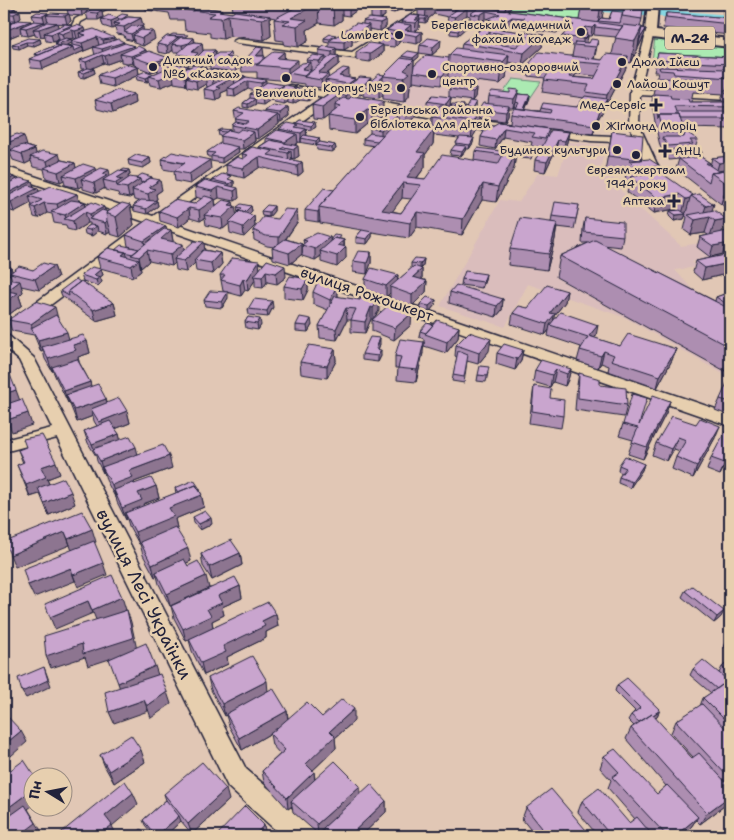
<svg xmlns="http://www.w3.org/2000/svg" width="734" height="840" font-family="'Shantell Sans',sans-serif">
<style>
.built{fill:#dabdbc}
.green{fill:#abeab2;stroke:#668676}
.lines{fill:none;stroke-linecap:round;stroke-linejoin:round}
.river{fill:#86d6e1;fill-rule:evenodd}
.minor-casing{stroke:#22223b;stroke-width:3}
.highway-casing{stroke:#22223b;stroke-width:4}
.minor{fill:#e7cfaf;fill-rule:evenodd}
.highway{fill:#e7cfaf;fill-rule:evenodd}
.wall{fill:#ad8eb1;stroke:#22223b;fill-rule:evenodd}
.shaded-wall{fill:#8d7490;stroke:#22223b}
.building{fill:#c9a5ce;stroke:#22223b;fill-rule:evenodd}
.poi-dot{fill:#22223b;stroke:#e7cfaf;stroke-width:2}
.labels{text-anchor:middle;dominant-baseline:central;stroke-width:5;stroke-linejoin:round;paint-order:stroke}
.far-poi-label{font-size:12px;fill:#22223b;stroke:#e7cfaf;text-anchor:start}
.shield{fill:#e7cfaf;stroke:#5d565e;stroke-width:1}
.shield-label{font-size:14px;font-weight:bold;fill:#22223b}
.street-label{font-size:15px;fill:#22223b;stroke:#e7cfaf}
.near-street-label{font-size:18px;fill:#22223b;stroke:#e7cfaf}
</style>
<rect width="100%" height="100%" fill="#e1c7b5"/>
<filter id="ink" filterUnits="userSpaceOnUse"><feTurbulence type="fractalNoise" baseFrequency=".02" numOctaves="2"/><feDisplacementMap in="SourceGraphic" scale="10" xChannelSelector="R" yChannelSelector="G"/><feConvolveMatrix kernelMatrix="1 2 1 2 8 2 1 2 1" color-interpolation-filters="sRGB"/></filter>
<g filter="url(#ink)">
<!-- built -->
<path class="built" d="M533,57L626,68L598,119L593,134L504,123L512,108L433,98L422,110L400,106L403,102L383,99L400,81L461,65L517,73Z
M569,142L605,146L600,172L618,180L628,188L620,190L681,246L722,240L730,255L692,262L697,267L675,270L730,331V378L626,318L528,284L505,327L440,306L500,200L519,202L538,173L558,175Z"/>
<!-- green -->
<path class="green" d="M516,4H550L589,8L579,22L505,12Z
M655,37L730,46V67L652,62Z
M513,79L541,82L529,100L503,93Z"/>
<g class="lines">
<!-- river -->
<path class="river" d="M551,4H599L730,15V23L557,8L552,7Z"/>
<!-- minor casing -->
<g class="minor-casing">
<path id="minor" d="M98,4H110L108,8L81,22L78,29H72L71,27L75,19L100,6Z
M429,4L436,5L354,58L237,43L233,41L237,39L352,52Z
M646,34L653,36L640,89L723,94L718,83L723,80L726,81L730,89L729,100L640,95L639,125L656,162L666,178L660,181L656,180L644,162L636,143L591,141L546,135L541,132L546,129L591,135L634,137L629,125L630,92Z
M290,85L438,113L518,125L523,128L518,131L438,119L333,99L164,220L730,414V426L156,226L29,321H19L17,318L19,315L145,222L4,173V166L153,216L323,97L287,90V86Z
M704,209L730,226V236L725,235L700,216L698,213L700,210Z
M4,334L9,336L34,358L246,769L312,826L316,836H282L228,787L57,438L4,452V440L52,428L19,360L4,347Z"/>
</g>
<!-- highway casing -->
<g class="highway-casing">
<path id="highway" d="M648,4H658L656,31L730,39V47L608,33L602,29L608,25L645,30Z"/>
</g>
<!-- minor -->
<use href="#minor" class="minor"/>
<!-- highway -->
<use href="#highway" class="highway"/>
</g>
<!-- wall -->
<path class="wall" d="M4,4H11L12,8L16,11L21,18L18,21L31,22L34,21L32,15L48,13V14H68L67,7L74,4H90L91,9L101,10L103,17L98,20H88L86,13L82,16L69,15L71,21L67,24L53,23H57L58,27L72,25V27L115,40L124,44L134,46L135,48L169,58L170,60L178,62L177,54L179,52H173V50L168,54L158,52L157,44L167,36L194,38L195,42L202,43L203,51L215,50L216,55L230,53L231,58L240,67L236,72L210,69V65L208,66L198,65L197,63L195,65L179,63L180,65L189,67L206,68V70L227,72V77L245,76L246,77L266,83L284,85V86L296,87V89H311L312,98L308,101L300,100L293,104L288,103V102L284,104L274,102L273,98L263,105L256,104L248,108L243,107V103L250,98V94L255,91L248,89L235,97L228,96V90L221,93V97L216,100L205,98L204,89L208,87H207L206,84L197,89L187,87L186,85L174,83V82L161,87L150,85L149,81L147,82L137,80L136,76L113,87L100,84L98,75L137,66L134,65V64H133L121,62V59L107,64L104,63L92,68L94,69L95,73L84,78L79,77L78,72L85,69H81L80,60L95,55L93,47L99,45L84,51L43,69L31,68L29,59L35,57L34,54L56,45L55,42L59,40V39L53,42L46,41L45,36L41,37L35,36V34L28,36L22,35L21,33L4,40ZM74,38L77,39L71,41L70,39ZM72,43V45L69,46L66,45ZM138,67L151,72L158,70V72L154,74H139Z
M28,4H58L53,6L28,5Z
M145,4H210V7L207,8L222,10V12L262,15L233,11L232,4H365L349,16L342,15V20L334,25L319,23L307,30L308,41L298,47L284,45V41L276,40L274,19L275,18L270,17L271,36L264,40L230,36L223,39L210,37V33L185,30L184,20H171L169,13L146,10Z
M368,4H419V6L416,8L403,7L394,13L385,11V5L381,8L385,16L380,19L371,18V10L374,9L370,8V4Z
M425,4H512L511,8L508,11L579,20L581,8L604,5L602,18L609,19L612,11L642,19L640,27L642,28L646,29L644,36L631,63L627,62L626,68L605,108L598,119L593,134L519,125L549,129V134L569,132L567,142L564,150L556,149L545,172L534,170L535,160L542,148L531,146L532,142L503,137L495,149L480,146L481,137L484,132L477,130L472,138L473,143L469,149H466L465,151L461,156L450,155L451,150L456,145V143L459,138L434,135L433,144L425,155V167L417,178L425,179L474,160L475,151L516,153L514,168L496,202L482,200L462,235L417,227L409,238L372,232V237L367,244L356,243V237L362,230L320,223V221L318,222L305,220V210L334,190L374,146L363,144V139L370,133V128L384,116L416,108L415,117L409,122L432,125V117L436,111L427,110V101L449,97V89H476L475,97L472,101L451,98L450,106L464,105V108H466L476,102V107L474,109L479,110V109L488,104L489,96L518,94L530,95L529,100L525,110L540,111L541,108L577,107L584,98L542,92L545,78L528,76L529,64L572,56L574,46L560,44L562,36L566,32L559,31L556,33L520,28V26L511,24L504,30L544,35L542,47L522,65L508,62L506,78L500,84L448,78L441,85L413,81V83L410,86L409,96L404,102L383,99V95L379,98L363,96V93L361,95L353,94V96L383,115L372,124H367L355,134L329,130L328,116L323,120L313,119L312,105L333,90L326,89V85L322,88L304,86V84L289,82V81L257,78V72H242L241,64L264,56L265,58L284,52V58L298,66L307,62L306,60L319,56V50L329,47V43L324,42V38L343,36L342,32L363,24V21L386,20V27L380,31L369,29V32L356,41H352V45L344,50L336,49V56H339V64L327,74L329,78L349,77L348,78L355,79V81H371L384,75L402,58V56L419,57L414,61V66L449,58V55L461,49L462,43L478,31L479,24L487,21L488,19L486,18L479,23L471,21V23L458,35L450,34V30L470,19V16L467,15L454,25L447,24L448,17L434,14L428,19V21L425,23L419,22V28L415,31L422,32V40L417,44L399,41V43L395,47L383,46V53L370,62L356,60V52L378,44V37L386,34L387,30L401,24V22L418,16V8ZM594,33V35L616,37L612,54L602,60L594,59L598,40L589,43H587L588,36H591ZM576,74L596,76L594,79L574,77ZM516,102L515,107H517L511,114L510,123L493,125L479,123V118L505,121L508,115L509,108H513ZM402,198L411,199L401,213L392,211Z
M658,4H675L674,9L657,8Z
M687,4H700L699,8L687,7Z
M724,4H730V14H723V10Z
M666,13L730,18V35L663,28Z
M129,17L141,18L143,26L140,27L143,30L155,39L143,46L134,43V41L125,39L124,35L117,34L115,27L112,29L103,26L101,19Z
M40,39L41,43L34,46L27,45L19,49L13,48L12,44Z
M420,45L440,48L432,55L419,53Z
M658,53L730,57V76H729L730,78L726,90H730V129L683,128L685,133L698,140L695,148L702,152L701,157L710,163V166L712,158L730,156V211L676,169L679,159L669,160L665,155L660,146L656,128L652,103L653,94L658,72H654ZM693,92L723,94L721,99L723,102H691Z
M134,94L135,103L113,113L97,109L95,100Z
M288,107L289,116L281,122H279V124L258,139L255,138V141L243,149H238L239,152L222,163L211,161V157H208L207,152L221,144V136H219L218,131H232V125L236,122L234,111L265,113V111Z
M300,120L316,127L311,130L306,129L307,136L319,138V142L335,145L336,149L332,152L317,150L316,145L298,142V143L295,145L299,156L294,159L291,158V160L302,162L303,172L298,176L260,167L244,178L227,174L226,165L243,158L242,154L259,148V147L266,142V138L279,131V129L296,124V123Z
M612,131L641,160L660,166L658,172L713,211L722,232L730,233V273L702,280L693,272L696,261L722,256L723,254L710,257L697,247L700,237L708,235L705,233L691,235L684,230L687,217L685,216L684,219L674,221L669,216L670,211L677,210L675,209L654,213L627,192L629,184L625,180L626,173L605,171Z
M4,139L35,149L36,154L75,163L76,168L96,171L110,176L121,171L129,170L130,175L128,176V178H152L162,190L156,194L157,199L154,201H157L158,206L147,214L134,211L133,206L139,201L134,200L133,196L129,198L119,196L118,193L105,190V188L96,193L83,189V186L78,188L65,185L64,180L60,182L46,178L44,169L33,167L31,161L25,164L13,160L10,153H9L4,151Z
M534,147L533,152L531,159L520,158V153Z
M150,158L151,163L143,168L129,165L128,160Z
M162,159L211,169L190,184L175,181L174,171L163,169Z
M4,174L15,180L32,181L34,186L39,191L77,194L79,201L85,202L86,206L105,211L108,212L130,205L134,225L120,237L110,234V232L107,234L98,231L92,236L85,234L84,229L90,225V223H88L75,231L67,229L66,225L54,223L52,214L47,213L38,218L34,217L31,206H32L31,203L14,212L5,209L4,206Z
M212,180L234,181V186L233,187L239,198L235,201L219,198L215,200L216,205L233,202V206L236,215L238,213L237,207L251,206L252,211L248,214L254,216L255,226L244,237L230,233L229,224L223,229L206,225L205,218L200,221L190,218L179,227L160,221L159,211L194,204L202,199L196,197L195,187L212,182Z
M579,205L574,229L557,227L555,239L547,270L508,265L510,249L551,222L552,216Z
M274,206V211L269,217L262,216L261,211Z
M585,218L623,236L621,247L603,245L715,301L716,297L730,292V368L725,371L556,277L560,256L588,243H582L583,228Z
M298,221L286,239L302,244V254L290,264L273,259L272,248L274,247L267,246L254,240L253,230Z
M167,229L171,230L173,241V242L184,249L205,250L220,253L222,264L213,274L196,271L195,263L186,272L176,270L175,263L172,266L149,261L141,268L140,267L141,271L133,277L100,268L97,257L115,250L135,248L128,246L126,235Z
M330,237V240L341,239L344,240L346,258L337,267L321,262V256L315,260L302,256V245L304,244L303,240Z
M371,252V263L367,274L353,272V261Z
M424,259L423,265L421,268L422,269V279L427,281L426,292L412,306L390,299V293L386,297L365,290V279L398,275L397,281L412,268H411V263Z
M267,260L286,277L277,284L267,282L263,288L255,287V280L248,291L245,290L241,296L223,291L220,275L260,269Z
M4,266L11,267L12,271L33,270L54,266L58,277L39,290L21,286L23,292L19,296L22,305L7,316H4V280H12L10,274L4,280Z
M101,269L103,275L100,277L102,282L98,286L83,281L81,275Z
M308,279V290L303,300L284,298V286Z
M462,279L485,280L482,288L461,285Z
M80,282L114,303L117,315L96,321L62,296L60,291Z
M337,285L338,297L360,300L379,311L373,319L411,325L394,340L372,331V320L373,319H371L365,333L351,332V320H347L337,340L320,338L319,326L328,310L313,304V292Z
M567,291L565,302L554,316V320L596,336L594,338L620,346L676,349L672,360L657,388L608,371L609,366L601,363L598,368L577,361L580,350L581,347L548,336L549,330L545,335L511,324L513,313L528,308Z
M450,292L503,299L502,310L496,317L449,303Z
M228,298L222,308L205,306L204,300Z
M436,300L435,305L429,312L420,309V304Z
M273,307L268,317L249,315L248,309Z
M57,316L69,339L87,341L90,353L78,357L79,362L90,382L91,387L106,399L107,403L127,411L130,423L115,429L119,434L120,439L138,454L172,468L134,482L135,484L156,486L159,498L143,504L144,506L176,493L175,488L201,493L204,507L175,519L177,528L176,529L191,561L186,563L188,566L209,588L240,586L242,598L222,607L224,615L212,621L213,627L276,614L278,626L266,632V638L227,657L228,664L204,675L192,651L189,640L186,641L174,618L171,606H170L159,584L157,576L155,577L143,555L140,544H139L129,526L127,519L126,520L117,502L116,497H115L106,480L104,472L103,473L97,461L96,456L88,443L84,431L97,426L94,421L93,416L77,422L69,402L68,403L56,378L53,371H52L45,359L43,351L41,352L34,335L12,331L8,320Z
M248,317L261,325L258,330L246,328L245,322Z
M296,325H312L308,332L296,331Z
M433,325L459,327L458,338L446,353L424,346V339L419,337L420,331Z
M380,344L378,350L381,356L378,362L362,360V354Z
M456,345L489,351L478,364L467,361L464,383L452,381L457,357L455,356Z
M335,349L336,361L327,378L301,374L300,362Z
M523,350L521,361L515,370L496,364L497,353Z
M423,353L416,382L397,380L398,368H395V356Z
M571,369L568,380L565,386L553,382L550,387L533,382L535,370Z
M488,373L486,382L477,381L478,375Z
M579,373L600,385L627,405L624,417L575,410L577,385Z
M730,384V416L715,410L720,399Z
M534,386L550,398L563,416L561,428L529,423Z
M670,401L666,413L643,459L628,454L633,440L619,436L623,424L639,425Z
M696,424L715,438L693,478L672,469L676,457L680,451L674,449L667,461L652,455L656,443Z
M730,425V458L729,457L720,475L707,470L711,458Z
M26,447L60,474L47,479L49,484L75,504L49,515L40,494L30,497L17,465L23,463L18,450Z
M644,464L642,470L630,488L618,483L619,477L622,473L618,471L619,465Z
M730,509V521L725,518Z
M193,517L212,524L200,530L194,523Z
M240,553L242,565L212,580L203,566L201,554Z
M685,591L724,611L721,617L714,623L682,597Z
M730,634V652L724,647Z
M730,660V692L726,688V689L730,693V799L728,803L700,824L696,820L691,827L681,836H598L578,812L582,801L629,823L635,819L608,788L611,780L600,768L604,756L657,794L666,786L626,739L631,728L634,726L628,720L631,715L635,711L615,691L617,685L660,710L657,716L655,718L692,758L693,757L671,733L676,721L700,706L703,698L711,693L690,675L693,669L719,673L722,667Z
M208,678L268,691L287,711L288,718L322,717L354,721L335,738L336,748L313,770L314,772L315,779L360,794L386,801V812L361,836H324L323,830L318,834L293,812L292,806L288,809L264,782L262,771L280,754L272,745L270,734L271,733L242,750L229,726L226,715L225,716L211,690Z
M100,755L145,762L114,783L105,767Z
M164,794L229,800L192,834L181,821L165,836H154L145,825L143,820L166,800Z
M526,808L591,836L534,834L522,819Z"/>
<!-- shaded-wall -->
<path class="shaded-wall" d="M7,4H11L12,8L4,14V6Z
M89,4H90L92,10L86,12V13L82,16L81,8Z
M182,4H210V7L193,11L183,9Z
M296,4H318L319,23L307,30L308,41L298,47L297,26L291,18L297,15Z
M335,4H343L342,5V20L334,25L333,5Z
M355,4H365L349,16V8Z
M378,4H386L378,9Z
M397,4H403V7L394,13V5Z
M416,4H419V6L416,8Z
M435,4L434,14L428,19V21L425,23L426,9Z
M460,4H463L462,12L467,8V15L454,25L455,7Z
M508,4H512L511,8L505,12L506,5Z
M604,5L602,19L598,21V25L600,10Z
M101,7L103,17L98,20L97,9Z
M15,8L17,13L20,11L21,18L16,22L14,14L11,11Z
M385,8V16L380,19V11Z
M222,10L223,17L228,15L230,36L223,39L221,18L219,11Z
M486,11V18L479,23L480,15Z
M48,13L49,15H46L48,21L45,23L43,16Z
M69,14L71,21L67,24L65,16Z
M270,16L271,36L264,40L262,19Z
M420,16L419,28L415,31L416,23L415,20Z
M512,17L511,24L499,33H497L498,27Z
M118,18L120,24L114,23L115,27L112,29L111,21Z
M141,18L143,26L129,33L125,32L124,27Z
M471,19V23L458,35V31Z
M4,20L5,26L16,20L17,26L31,21L32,26L44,22L46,27L57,23L59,30L72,25L74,38L64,41L62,34L57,32L59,39L53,42L51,34L44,33L45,36L41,37L39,29H33L35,34L28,36L26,28L20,27L21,33L4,40Z
M386,20V27L380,31V23Z
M560,24L559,31L556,33L557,26Z
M369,25V32L356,41V34Z
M411,25V33L405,30Z
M595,25L594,33L591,36L592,28Z
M143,27L144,35H133L134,41L133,42L131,34Z
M585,27L584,33L587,30L586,38L588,35L587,43L583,46V39L577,38L582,30Z
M642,27L638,48L631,63L635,41Z
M85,28L87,36L79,33L80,38L77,39L75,31Z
M646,29L644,36L638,48L639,40Z
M153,31L155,39L143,46L142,38Z
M422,32V40L417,44V36Z
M490,32L489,43L477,41Z
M399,35V43L395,47V39Z
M544,35L542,47L522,65L524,53Z
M97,37L99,45L84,51L82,43Z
M178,37L179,45L172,44L173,50L168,54L167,46Z
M352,37V45L344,50V42Z
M115,38L116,44L124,42L125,49L134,46L136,54H120L121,59L107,64L105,56L103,55L102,49L105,48L103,40Z
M194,38L195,46L183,53L182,45Z
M40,39L41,43L34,46L33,42Z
M71,39L72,43L62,47L60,43Z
M441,40L440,48L432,55L433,47Z
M598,40L596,51L594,59L596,47Z
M26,42L27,45L19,49L18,45Z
M202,43L203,51L197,57V63L195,65L194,57L192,52Z
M383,45V53L370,62V54Z
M73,47H83L84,51L43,69L41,61Z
M263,48L264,56H256Z
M336,48V56L332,60V52Z
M146,50L147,58L133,57L134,64H133L131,56Z
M215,50L216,58L209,60L210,65L208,66L207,58Z
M284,52L285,64L277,58Z
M419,53V57L414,61L413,83L410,86L409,96L404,102V70L413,61V58Z
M102,55L104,63L88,70L86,62Z
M509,55L506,78L500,84L503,62Z
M339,56V64L320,79L318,73Z
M628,56L626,68L605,108L607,95Z
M326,57V65L320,70L319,61Z
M169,58L170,65L157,64L158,70L151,72L150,63Z
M239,59L240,67L236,72L235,63Z
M298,60V72L288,73V81V68Z
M311,62V78L304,77L302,69Z
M578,62L576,74L571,83L569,77Z
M179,63L180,70L189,66L190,75L173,74L174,82L161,87L159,79L176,64Z
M138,67L139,75H136V76L113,87L112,78Z
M206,68V75L209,74L210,79L206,78V84L197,89L196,81L186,78V86L185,77Z
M94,69L95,73L84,78V73Z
M349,69V77L341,83L339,76Z
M448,69V78L441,85L442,76Z
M227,72L228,80L234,77L235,86L227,88L228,90L221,93V97L216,100L212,79Z
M328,74L329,81L325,80L326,85L322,88L321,80Z
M245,76L246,82L248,81V89L235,97L234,89L240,85V79Z
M149,77V81L147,82L146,78Z
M383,77V85L374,84Z
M371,78V87H363V93L361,95V87Z
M355,79V86L349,85L350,91L348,92V84Z
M266,80V89L262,92L261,83Z
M383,86V95L379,98V90Z
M296,87V93L300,91V100L293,104V95L287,94L288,102L284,104V95Z
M274,88L275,94L273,93V98L263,105L262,96Z
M311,89L312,98L308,101V92Z
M476,89L475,97L472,101L473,92Z
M519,90L518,99L513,108L514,99Z
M353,91V104L346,109V96Z
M134,94L135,103L113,113L111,104Z
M339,95L340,105L335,104V111L323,120L322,107Z
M530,95L529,100L523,116H522Z
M451,97L450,106L446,113V104Z
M255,99L256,104L248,108V104Z
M607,99L605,108L598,119L593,134L595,125L600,110Z
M383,101V115L372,124V111Z
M476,102V107L473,112L472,109Z
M509,106L508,115L505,121L506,112Z
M288,107L289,116L281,122L280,113Z
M416,108L415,117L406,124V115Z
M367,110V124L355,134V120Z
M480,110L478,126H477V130L471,140L473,122Z
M399,114V123L381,138V130Z
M278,115L279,124L258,139L257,130Z
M315,122L316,127L311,130V126Z
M434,126L433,144L425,155V167L412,184L407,177L417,152Z
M504,128L503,137L495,149L496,140Z
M306,129L307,138H301V142V133Z
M254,132L255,141L243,149L242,140Z
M569,132L567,142L564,150L565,141Z
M297,134L298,143L290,148L286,147L285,142Z
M24,136L27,146L10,150V153H9L7,143Z
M319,138L320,143L316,146V141Z
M474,138L473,143L469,149L470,145Z
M558,140L556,149L545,172L547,162Z
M335,145L336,149L332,152V148Z
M298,146L299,156L294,159V149Z
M466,146L465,151L461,156L462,152Z
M238,147L239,152L222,163V158Z
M35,149L37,158L30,157L31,161L25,164L22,154Z
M291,151L292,161L289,163L288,153Z
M516,153L514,168L496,202L498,187Z
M59,154L62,164L49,170L47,161Z
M259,157L260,167L244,178L243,168Z
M150,158L151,163L143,168L142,163Z
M210,160L211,169L190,184L189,174Z
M730,161V171L716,173L719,163Z
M302,162L303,172L298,176L297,166Z
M75,163L77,173L63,175L64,180L60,182L58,172Z
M660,166L655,185L636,181L638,169Z
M96,168L98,177L81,179L83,186L78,188L76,178Z
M109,170L111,180H103L105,188L96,193L94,183L102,174Z
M129,170L130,175L128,176L129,182L117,186L116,183L117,178Z
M14,177L17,187L4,193V182Z
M152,177L153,182L132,190L133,196L129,198L127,188L140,179Z
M730,179V198L724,194L721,204L727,184Z
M160,180L162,190L156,194L157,199L150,204L148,194L149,187Z
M32,181L35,190L38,188L41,198L29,196L31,203L14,212L11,202L8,201L6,194Z
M234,181V186L229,189V184Z
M403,183L402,198L387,219L382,210Z
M483,184L482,200L462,235L463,219Z
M218,187L219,198L215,200L216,209L204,215L205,218L200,221L199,210L213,200L212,191Z
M238,188L239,198L235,201L234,191Z
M77,194L80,205L60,215L57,204Z
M679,194L675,209L654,213L657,198Z
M690,198L686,213L682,214L686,199Z
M157,201L158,206L147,214L146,209Z
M85,202L87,213L85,212L88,223L75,231L73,221L66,219L65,215Z
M233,202L234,208L235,206L237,217L229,222V224L223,229L222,218L229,205Z
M44,203L47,213L38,218L35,208Z
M714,204L705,233L691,235L695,220L702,218L706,206Z
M130,205L134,225L120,237L116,217Z
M251,206L252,211L245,218L244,213Z
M274,206V211L269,217V212Z
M104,207L107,217L91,220L90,214Z
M189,208L190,218L179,227L177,217Z
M297,210L298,221L279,248V237Z
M319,210L320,221L318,222V212Z
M417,212V227L409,238L410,223Z
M686,214L684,219L674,221L676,215Z
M254,216L255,226L244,237L243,227Z
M726,219L721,235L710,236L715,221Z
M107,221L110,232L107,234L105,223Z
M557,223L555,239L547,270L549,254Z
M97,226L98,231L92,236L90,230Z
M166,226L168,233L171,230L173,241L163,250H147L149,261L141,268L139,257L146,251L144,241Z
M372,232V237L367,244V239Z
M330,237L331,248L320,251L321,256L315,260V249Z
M344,240V249L346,247V258L337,267V256L338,245Z
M204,242L205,253L194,260L195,263L186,272L184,261Z
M730,243V253L724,249L723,254L710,257L713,246Z
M183,244L185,255L174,259L175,263L172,266L170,255Z
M302,244V254L290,264L289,253Z
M126,252L129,262L122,255Z
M371,252V263L367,274V263Z
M220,253L222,264L213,274L211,263Z
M424,259L423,265L420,270V264Z
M139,260L141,271L133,277L131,266Z
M259,261L260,272L254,276L255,280L248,291L247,280Z
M730,263V273L702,280L705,268Z
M54,266L58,277L39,290L35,279Z
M285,266L286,277L277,284L276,273Z
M11,267L12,272L10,273V274L4,280V272Z
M101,269L103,275L96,280L94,275Z
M422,269V280L413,277Z
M266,271L267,282L263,288L262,277Z
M486,274L485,280L482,288L483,282Z
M398,275L397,286L390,287V293L386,297V286Z
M100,277L102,282L98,286L96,280Z
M243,279L245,290L241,296L240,285Z
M308,279V290L303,300L302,289Z
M20,281L23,292L19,296L22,305L7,316L4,307V304L7,291Z
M427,281L426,292L412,306V295Z
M337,285L338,296L330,312V300Z
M567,291L565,302L554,316L553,325H550L549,330L545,335L547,324L550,313Z
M228,292V298L222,308V302Z
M503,299L502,310L496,317L497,306Z
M379,300V311L373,319V308Z
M436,300L435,305L429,312V306Z
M272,301L273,307L268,317L267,311Z
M114,303L117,315L96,321L93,310Z
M55,307L58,319L35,335L31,324Z
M371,307V319L365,333V322Z
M346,308L347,320L337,340L336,329Z
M412,313L411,325L394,340L395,328Z
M260,319L261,325L258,330L257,324Z
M311,319L312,325L308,332L307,326Z
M598,325L596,336L587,348L589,336Z
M459,327L458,338L446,353L447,342Z
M67,332L70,343L42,347L43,351L41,352L38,340Z
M380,338V344L376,355V349Z
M491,339L489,351L478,364L479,353Z
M87,341L90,353L78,357L79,362L54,370L52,367L53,371H52L48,359L73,345Z
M424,342L423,353L416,382L417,370Z
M335,349L336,361L327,378V366Z
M676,349L672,360L657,388L660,376Z
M381,350V356L378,362V356Z
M523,350L521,361L515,370L517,359Z
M604,351L601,363L598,368L601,356Z
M730,357V368L725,371Z
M571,369L568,380L565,386L567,374Z
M4,370H5L10,382L4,383Z
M556,370L553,382L550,387L552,375Z
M90,382L93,394L66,395L69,402L68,403L64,391Z
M16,390L20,401L4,407V394Z
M106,399L109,411L91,409L93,416L77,422L74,410Z
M670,401L666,413L643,459L647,447Z
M127,411L130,423L102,434L99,422Z
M28,413L32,425L12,432L7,420Z
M720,426L715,438L693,478L697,466Z
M119,434L122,446L94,449L92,444Z
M678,437L674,449L667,461L671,449Z
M136,447L139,459L102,467L104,472L103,473L100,461Z
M730,453L729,457L720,475L725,463Z
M169,456L172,468L134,482L136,489L114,490L116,497H115L112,485L129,471Z
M56,462L60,474L47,479L51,489L30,497L26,485L41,467Z
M644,464L642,470L630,488L632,482Z
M156,486L159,498L143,504L146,512L125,513L127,519L126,520L122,508L138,493Z
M200,489L204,507L175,519L177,528L139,544L135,532L169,508Z
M71,492L75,504L49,515L44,503Z
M211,518L212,524L200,530L199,524Z
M92,529L96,542L72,551L68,539Z
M65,532L70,545L15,567L10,555Z
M188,548L191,561L158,576L156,572L157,576L155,577L152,565Z
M240,553L242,565L212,580L209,567Z
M103,563L107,575L78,587L73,575Z
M71,568L75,581L34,597L28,585Z
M206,576L209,588L170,606L167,594Z
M240,586L242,598L222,607L224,615L212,621L213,628L186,641L183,629L207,609L218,596Z
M122,597L126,610L97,622L92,610Z
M88,601L93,613L55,629L50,617Z
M127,610L131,622L137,650L88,666L85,657L51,668L46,656Z
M724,611L721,617L714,623L717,617Z
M276,614L278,626L266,632V638L227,657L228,664L204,675L201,663L223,646L262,621Z
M155,666L159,678L122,695L118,683Z
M44,667L51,686L26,698L22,692Z
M267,681L268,692L225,716L222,704Z
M167,692L171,704L151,718L147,706Z
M144,700L148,711L114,723L109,712Z
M354,709V721L335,738L336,748L308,775L306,764L330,731Z
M660,710L657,716L639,731L641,725Z
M287,711L288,723L242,750L239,738Z
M21,731L27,742L4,762V745Z
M141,750L145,762L114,783L109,771Z
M314,772L315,783L291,801L292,806L288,809L287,798Z
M360,786V797L323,828V830L318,834L317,824Z
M226,789L229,800L192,834L188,824Z
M32,790V806L28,809L43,834L40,836H19L4,827V811Z
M133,793L138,804L112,826L117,836H98L105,816Z
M730,796V799L728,803L700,824L707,813Z
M386,801V812L361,836H349Z
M179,816L181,821L165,836H157Z
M698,817L691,827L681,836H675Z
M264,825L266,836H254Z"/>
<!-- building -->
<path class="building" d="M74,4H89L81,8L67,7Z
M302,4H317L291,18L307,20L297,26L283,24L290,21L274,19Z
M323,4H335L333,5Z
M342,4H355L349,8L342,7Z
M385,4H397L394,5Z
M425,4H434L426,9L418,8Z
M435,4H460L455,7Z
M585,4H591L604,5L600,10L581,8Z
M725,4H730V7H725Z
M463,5L477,7L474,9L467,8L455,17L448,16Z
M190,6L222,10L219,11L232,13L235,11L270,16L262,19L228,15L221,18L208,17L215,13L183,9Z
M95,7H101L97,9L102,10L97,13L86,12Z
M376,7L385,8L380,11L371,10Z
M480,7L623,26L620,30L595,27V25L592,28L585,27L582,30H587L584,33L578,34L588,35L584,39L562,36L574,25L560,24L557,26L521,21L524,18L512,17L498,27L479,24L484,20L490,21L492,20L487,19L500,14L486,11L480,15L470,14Z
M624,7L643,9L642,19L622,16Z
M7,8H15L11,11H20L14,14H4V9Z
M612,11L623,12L620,23L598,21L601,18L609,19Z
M37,12L48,13L43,16L32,15Z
M51,13L69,14L65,16L46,15Z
M666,13H670L730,18V24L666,17Z
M122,14L128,15L122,19H119L117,17Z
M109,15L118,18L111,21L101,19Z
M410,15L420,16L415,20H419L416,23L401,22Z
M414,15H415L428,17L425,19H419L420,16Z
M128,17L141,18L124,27L116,26L120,24L114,23Z
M369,18L386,20L380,23L363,21Z
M465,18L471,19L458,31L450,30Z
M6,20H16L4,26V21Z
M18,20L31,21L4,31V27Z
M34,21L44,22L26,28L20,27Z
M47,22L57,23L39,29H33Z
M356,23L369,25L356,34L342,32Z
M396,23L411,25L405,30L422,32L417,36L387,30Z
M65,24L72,25L51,34L44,33Z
M77,25L85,28L75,31L72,30L62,34L57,32Z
M623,25L642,27L635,41L615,38Z
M132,26L143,27L131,34L124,32Z
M484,27L544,35L524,53L462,43ZM490,32L528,37L516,47L477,41Z
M642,28L646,29L639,40Z
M94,29L115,38L103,40L97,37L82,43L71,41L86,35L79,33Z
M141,30L153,31L142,38L133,35Z
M173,34L188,35L185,37L169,36Z
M330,34L336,35L330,39L324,38Z
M382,34L399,35L395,39L378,37Z
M338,35L352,37L344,42L329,41Z
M167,36L178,37L167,46L157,44Z
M181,37L194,38L189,43L182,45L172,44Z
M28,38L40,39L33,42H26L18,45L12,44Z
M66,38L71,39L60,43L55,42Z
M428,38L441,40L433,47L420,45Z
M118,39L124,42L102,49L93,47Z
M591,39L598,40L596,47L574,45L575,42L589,43Z
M195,42L202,43L192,52L198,53L194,57L177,54L188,44Z
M125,43L134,46L105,56L102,55L86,62L80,60Z
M369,43L383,45L370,54L356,52Z
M56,45L60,46L39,55L34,54Z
M62,45L73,47L41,61L29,59Z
M72,45L83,47L74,51L73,47L69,46Z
M138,46L146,50L131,56L120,54Z
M324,46L336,48L332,52L319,50Z
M257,47L263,48L256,56H265L259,64H241Z
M456,48L509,55L503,62L449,55Z
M204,50H215L207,58L197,57Z
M149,51L169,58L150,63L133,57Z
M274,51L284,52L277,58L298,60L288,68L256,65Z
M408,51L419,53L413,58L402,56Z
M539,52L602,60L606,54L628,56L607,95L586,92L589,85L544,80L552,67L529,64ZM578,62L602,64L594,79L569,77Z
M218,53H230L226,57L239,59L235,63L209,60Z
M658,53L730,57V64L656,60Z
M313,55L326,57L319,61L306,60Z
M332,55L339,56L318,73L328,74L321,80L304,77Z
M426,55L449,58L448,69L442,76L413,72L414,66Z
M401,58L414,60L404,70L410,73L404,78L383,76Z
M170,59L179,63L176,64L189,66L159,79L149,76L174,65L157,64Z
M311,62L302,69L311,70L304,76L288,73L302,63Z
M125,64L138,67L112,78L98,75Z
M194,65L206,68L185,77L173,74Z
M659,67L726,69L730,78L674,74L673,71L660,70Z
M88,68L94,69L84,73L78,72Z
M343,68L349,69L339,76L355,79L348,84L325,80Z
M209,69L227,72L212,79L206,78L215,74H209L196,81L186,78Z
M146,71L154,74L146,78L136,75Z
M234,73L245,76L240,79L234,77L216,87L220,88L215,91L204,89Z
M379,74L384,75L383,77L374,84L383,85L379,90L363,87Z
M246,77L266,80L261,83L248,81L234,89L227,88Z
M360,77L371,78L361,87L349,85Z
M656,78L693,79L695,86L673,84L672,87L656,86Z
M267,82L284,85L279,88H274L262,96L250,94Z
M285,85L296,87L284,95L273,93Z
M452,85L476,89L473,92L449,89Z
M298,88L311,89L308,92L300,91L293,95L287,94Z
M337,88L353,91L346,96L339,95L322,107L312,105Z
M510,89L519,90L514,99L489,96L492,91L510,93Z
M117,90L134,94L111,104L95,100Z
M724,90H730V96H728Z
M518,94L530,95L524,109L516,108L519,103L516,102Z
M654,94L670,95L671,98L688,99L689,102H730V107L674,106L676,112H730V119H680L679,115H659L658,119Z
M433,95L451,97L446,104L427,101Z
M352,96L383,101L372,111L367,110L355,120L328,116L341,106L335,104L343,98L349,99Z
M585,96L607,99L600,110L595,125L511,114L514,108L550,113L551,110L541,108L543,103L577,107Z
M250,98L255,99L248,104L243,103Z
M470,101L476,102L472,109L466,108Z
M483,103L509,106L506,112L479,109Z
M452,104L464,105L462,108L451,106Z
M273,105L288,107L280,113L265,111Z
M440,105L480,110L473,122L432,117Z
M399,106L416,108L406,115L399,114L381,130L370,128L384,116Z
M239,108L278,115L257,130L232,125L236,122L245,124L249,121L235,119L244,113L234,111Z
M659,115H679L685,133L663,132Z
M300,120L315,122L311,126L296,123Z
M396,120L434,126L431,130H434L417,152L425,153L407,177L425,179L442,155L498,164L503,155L475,151L477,148L516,153L498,187L483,184L463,219L417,212L410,223L319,207ZM403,183L421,185L401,213L382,210Z
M499,122L549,129L545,139L532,137L535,133L504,128L496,140L481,137L485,130Z
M288,123L298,125L295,127L306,129L301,133L279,129Z
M479,123L493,125L489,128L477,126Z
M222,129L231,130H229L226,132L218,131Z
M241,129L254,132L242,140L220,136L229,130L237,132Z
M277,130L297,134L285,142L266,138Z
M551,130L569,132L565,141L558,140L547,162L535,160Z
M612,131L643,135L641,160L608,156Z
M370,133L383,135L377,141L363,139Z
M685,133H688L698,140H690L693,144L668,146L662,137H684Z
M17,134L24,136L7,143L4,142V139Z
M304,135L319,138L316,141L301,138Z
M460,137L474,138L470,145L456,143Z
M270,140L298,146L294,149L284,147L281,149L291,151L288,153L259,147Z
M320,142L335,145L332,148L316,145Z
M220,143L238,147L222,158L211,156L215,153L207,152Z
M23,145L35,149L22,154L10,150Z
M455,145L466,146L462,152L451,150Z
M523,146L534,147L531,154L520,153Z
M252,147L273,151L268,155L302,162L297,166L259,157L243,168L226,165L237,157L243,159L248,155L242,154Z
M698,148L702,152L671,155L666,150Z
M42,151L59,154L47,161L30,157Z
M172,152L210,160L189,174L174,171L185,163L162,159Z
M136,155L150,158L142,163L128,160Z
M730,156V161L719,163L712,158Z
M701,157L710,163H706L718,171L730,169V173L728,174L725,171L711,173L709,182L679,159Z
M649,159L660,166L638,169L629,161Z
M61,160L75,163L58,172L44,168Z
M83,164L96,168L76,178L63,175Z
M101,168L109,170L102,174L108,175L94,183L81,179Z
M124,169L129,170L126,172L121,171Z
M119,170L127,172L117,178L123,179L116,183L103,180Z
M725,171L728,174L730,173V184H727L711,173Z
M660,172L693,195L691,196L690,198L686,199L679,194L657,198L630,177Z
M4,174H5L14,177L4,182Z
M142,174L152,177L141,183L140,179L136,178Z
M222,174L232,176L228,179L234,181L229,184L212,180Z
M130,177L140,179L127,188L117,186Z
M20,178L32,181L6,194L4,193V185Z
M150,178L160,180L149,187L155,189L148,194L132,190Z
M205,180L238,188L234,191L218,187L212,191L195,187Z
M29,185L38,188L11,202L4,200V198Z
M51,186L77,194L57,204L44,203L35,208L31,206L42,200L29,196Z
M324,188L334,190L319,207V210L318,212L305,210Z
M730,193V198L724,194Z
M699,194L714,204L706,206L691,196Z
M205,196L215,199L199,210L189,208L177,217L159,211L174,200L194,204Z
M71,200L85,202L65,215L51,212Z
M141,200L157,201L146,209L133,206Z
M223,200L233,202L229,205L235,206L222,218L204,215Z
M92,202L104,207L90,214L85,212L73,221L64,219Z
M555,202L579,205L576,219L552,216Z
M122,203L130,205L116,217L106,213Z
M241,204L251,206L244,213L240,211L238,212L242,208L237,207Z
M267,205L274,206L269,212L261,211Z
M285,209L297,210L279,237L266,236L253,230L263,217L278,219Z
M102,210L108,212L106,213L107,221L105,223L89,219Z
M680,210L686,214L676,215L670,211Z
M714,210L726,219L715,221L710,217L695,220L688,215Z
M240,211L254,216L243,227L229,222Z
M520,218L557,223L549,254L510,249Z
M585,218L623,222V236L584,232Z
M148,219L166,226L144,241L126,235Z
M90,225L97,226L90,230L84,229Z
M164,229L171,230L161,239L183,244L170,255L147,250L139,257L131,255Z
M362,230L372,232L367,239L356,237Z
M727,231L730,233V243L713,246L700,237Z
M317,233L330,237L315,249L302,245L307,241L303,240Z
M334,235L341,236L339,239L335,238L332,240H330Z
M335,238L344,240L338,245L346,247L337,256L320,251Z
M285,239L302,244L289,253L272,248Z
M595,240L730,309V347L560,256Z
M194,241L204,242L184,261L174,259Z
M121,245L139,249L133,254L115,250Z
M108,248L126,252L122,255L139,260L131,266L97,257Z
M730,248V253L724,249Z
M203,250L220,253L211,263L194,260Z
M358,251L371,252L367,263L353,261Z
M730,254V263L705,268L696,261Z
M232,258L259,261L247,280L243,279L240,285L221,280L225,275H220Z
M415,258L424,259L420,264L411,263Z
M267,260L285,266L276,273L266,271L262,277L254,276Z
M43,263L54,266L35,279L10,273L19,266L33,270Z
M4,266L11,267L4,272Z
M414,266L422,269L413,277L427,281L412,295L390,287Z
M92,267L101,269L94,275L100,277L96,280L81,275Z
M371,268L398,275L386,286L365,279Z
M465,271L486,274L483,282L462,279Z
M290,276L308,279L302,289L284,286Z
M5,279L20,281L7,291L18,293L4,304V280Z
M76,279L80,282L68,291L69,296L60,291Z
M319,279L337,285L330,300L313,292Z
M81,281L114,303L93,310L68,291Z
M456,285L503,299L497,306L450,292Z
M547,285L567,291L550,313L555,314L547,324L513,313L519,306L528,308Z
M210,291L228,292L222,302L204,300Z
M730,292V306L716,297Z
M362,295L379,300L373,308L371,307L365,322L351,320L356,309L346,308L336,329L319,326L335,296L360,300Z
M427,297L436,300L429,306L420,304Z
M254,299L272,301L267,311L248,309Z
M36,301L55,307L31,324L8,320Z
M389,305L412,313L395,328L372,320Z
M560,312L598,325L589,336L620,346L628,334L676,349L660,376L611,360L614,355L604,351L601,356L580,350L588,337L550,325Z
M56,315L67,332L38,340L31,328Z
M248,317L260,319L257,324L245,322Z
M300,317L311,319L307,326L296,325Z
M437,320L459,327L447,342L425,334Z
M427,323L433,325L426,333L420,331Z
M469,332L491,339L479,353L456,345Z
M83,335L87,341L73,345L76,350L48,359L42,347Z
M370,337L380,338L376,349L381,350L378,356L362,354Z
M400,339L424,342L417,370L398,368L401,357L395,356Z
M504,344L523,350L517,359L497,353Z
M309,345L335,349L327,366L300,362Z
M458,351L468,355L464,377L453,375Z
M77,359L90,382L64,391L52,367Z
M541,360L571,369L567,374L556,370L552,375L535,370Z
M480,366L489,367L487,376L478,375Z
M579,373L600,379V385L626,388L627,405L578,398Z
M10,375L16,390L4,394V377Z
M727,383L730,384V402L720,399Z
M98,384L106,399L74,410L66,395Z
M534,386L551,389L550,398L564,400L563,416L532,411Z
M632,394L647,398L639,425L653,395L670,401L647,447L632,442L638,428L623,424Z
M119,398L127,411L99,422L91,409Z
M22,399L28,413L7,420L4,411V405Z
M672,416L696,424L700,418L720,426L697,466L676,457L686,440L678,437L671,449L656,443Z
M110,421L119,434L92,444L84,431Z
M729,424L730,425V453L725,463L711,458Z
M42,435L56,462L41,467L46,477L26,485L17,465L24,462L18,450L26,447L23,439Z
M130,436L136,447L100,461L93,449Z
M163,445L169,456L129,471L133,477L112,485L102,467Z
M625,456L644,464L632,482L619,477L626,468L619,465Z
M64,478L71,492L44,503L38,488Z
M151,478L156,486L138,493L142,500L122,508L114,490L133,483L134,484Z
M194,480L200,489L199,490L196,485L178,492L175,488Z
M196,485L202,495L169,508L174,516L135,532L125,513Z
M82,511L92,529L68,539L65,532L10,555L5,542Z
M205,511L211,518L199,524L193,517Z
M175,527L188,548L152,565L140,542Z
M231,540L240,553L209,567L201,554Z
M94,541L103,563L73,575L71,568L28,585L23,569Z
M184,559L188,566L198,561L206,576L167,594L156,572Z
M112,575L122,597L92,610L88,601L50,617L45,604Z
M235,577L240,586L218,596L222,603L207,609L211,616L183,629L171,606Z
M692,586L724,611L717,617L685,591Z
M268,602L276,614L262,621L265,626L223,646L226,652L201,663L189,639Z
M127,610L133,638L83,654L82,644L46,656L44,636Z
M146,643L155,666L118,683L109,659Z
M252,656L267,681L222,704L208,678Z
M703,660L730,682L724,687L722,685L717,689L693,669Z
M730,660V674L722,667Z
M44,667L48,680L22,692L18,678Z
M160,674L167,692L147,706L144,700L109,712L105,692Z
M627,678L660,710L653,715L652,714L639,722L631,715L640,708L617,685Z
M722,685L730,693V725L703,698Z
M273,688L287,711L239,738L226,714Z
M342,699L354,709L330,731L335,736L306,764L314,772L287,798L262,771L285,750L270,734L307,702L322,717Z
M702,704L730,733V779L676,721Z
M652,714L692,758L699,753L730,787V796L707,813L631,728Z
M6,715L21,731L4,745V716Z
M131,735L141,750L109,771L100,755Z
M615,749L657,794L667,785L698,817L675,836H667L612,777L619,772L604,756Z
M24,760L36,778H32V790L4,811V775Z
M335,761L360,786L317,824L291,801Z
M202,762L226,789L188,824L164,794Z
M125,781L133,793L105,816L112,825L98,836H57Z
M371,784L386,801L349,836H333L323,828Z
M599,788L629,823L637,817L653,836H611L582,801Z
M551,789L591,836H530L542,828L526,808Z
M166,800L179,816L156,836L143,820Z
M25,805L36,823L19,836H4V820Z
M245,806L264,825L254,836H216Z
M141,829L147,836H133Z"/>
</g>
<!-- markers -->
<g class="poi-dot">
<circle cx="581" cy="32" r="5"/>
<circle cx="399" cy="35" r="5"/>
<circle cx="622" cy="62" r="5"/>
<circle cx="153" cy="67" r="5"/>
<circle cx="432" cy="74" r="5"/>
<circle cx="286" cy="78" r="5"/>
<circle cx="617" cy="84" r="5"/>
<circle cx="401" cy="88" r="5"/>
<path d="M653.5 97.5h5v5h5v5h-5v5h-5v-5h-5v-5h5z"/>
<circle cx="360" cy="117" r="5"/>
<circle cx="596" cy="126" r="5"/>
<circle cx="617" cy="150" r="5"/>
<path d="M662.5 143.5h5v5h5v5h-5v5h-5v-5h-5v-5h5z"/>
<circle cx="636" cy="155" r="5"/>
<path d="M671.5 193.5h5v5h5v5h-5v5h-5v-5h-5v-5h5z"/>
</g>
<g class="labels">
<!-- far-poi labels -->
<g class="far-poi-label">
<text x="571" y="25" text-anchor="end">Берегівський медичний<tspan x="571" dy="14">фаховий коледж</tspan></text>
<text x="389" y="35" text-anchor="end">Lambert</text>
<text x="163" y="60">Дитячий садок<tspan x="163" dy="14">№6 «Казка»</tspan></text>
<text x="632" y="62">Дюла Ійєш</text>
<text x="442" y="67">Спортивно-оздоровчий<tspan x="442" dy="14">центр</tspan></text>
<text x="627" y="84">Лайош Кошут</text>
<text x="391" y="88" text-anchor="end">Корпус №2</text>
<text x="286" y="93" text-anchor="middle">Benvenutti</text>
<text x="646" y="105" text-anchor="end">Мед-Сервіс</text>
<text x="370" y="110">Берегівська районна<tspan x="370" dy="14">бібліотека для дітей</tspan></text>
<text x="606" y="126">Жіґмонд Моріц</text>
<text x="607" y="150" text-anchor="end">Будинок культури</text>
<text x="675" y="151">АНЦ</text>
<text x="636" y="170" text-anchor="middle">Євреям-жертвам<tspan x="636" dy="14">1944 року</tspan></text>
<text x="664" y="201" text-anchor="end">Аптека</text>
</g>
<!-- shield labels -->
<rect class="shield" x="665" y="26.5" width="50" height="23" rx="4"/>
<g class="shield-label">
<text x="690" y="38">М-24</text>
</g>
<!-- street labels -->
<g class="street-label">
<text transform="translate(367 294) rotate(19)">вулиця Рожошкерт</text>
</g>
<!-- near-street labels -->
<g class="near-street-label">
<text transform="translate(144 594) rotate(63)">вулиця Лесі Українки</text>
</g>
</g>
<!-- margin -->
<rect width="734" height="840" fill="none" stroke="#e7cfaf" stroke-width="20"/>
<rect x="10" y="10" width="714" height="820" fill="none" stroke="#22223b" stroke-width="2" filter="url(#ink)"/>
<!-- north arrow -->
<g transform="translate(48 792) rotate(280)"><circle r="24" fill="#e7cfaf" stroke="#988a81"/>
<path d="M0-4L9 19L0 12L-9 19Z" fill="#22223b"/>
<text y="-8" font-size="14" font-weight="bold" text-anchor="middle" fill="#22223b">Пн</text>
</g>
</svg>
